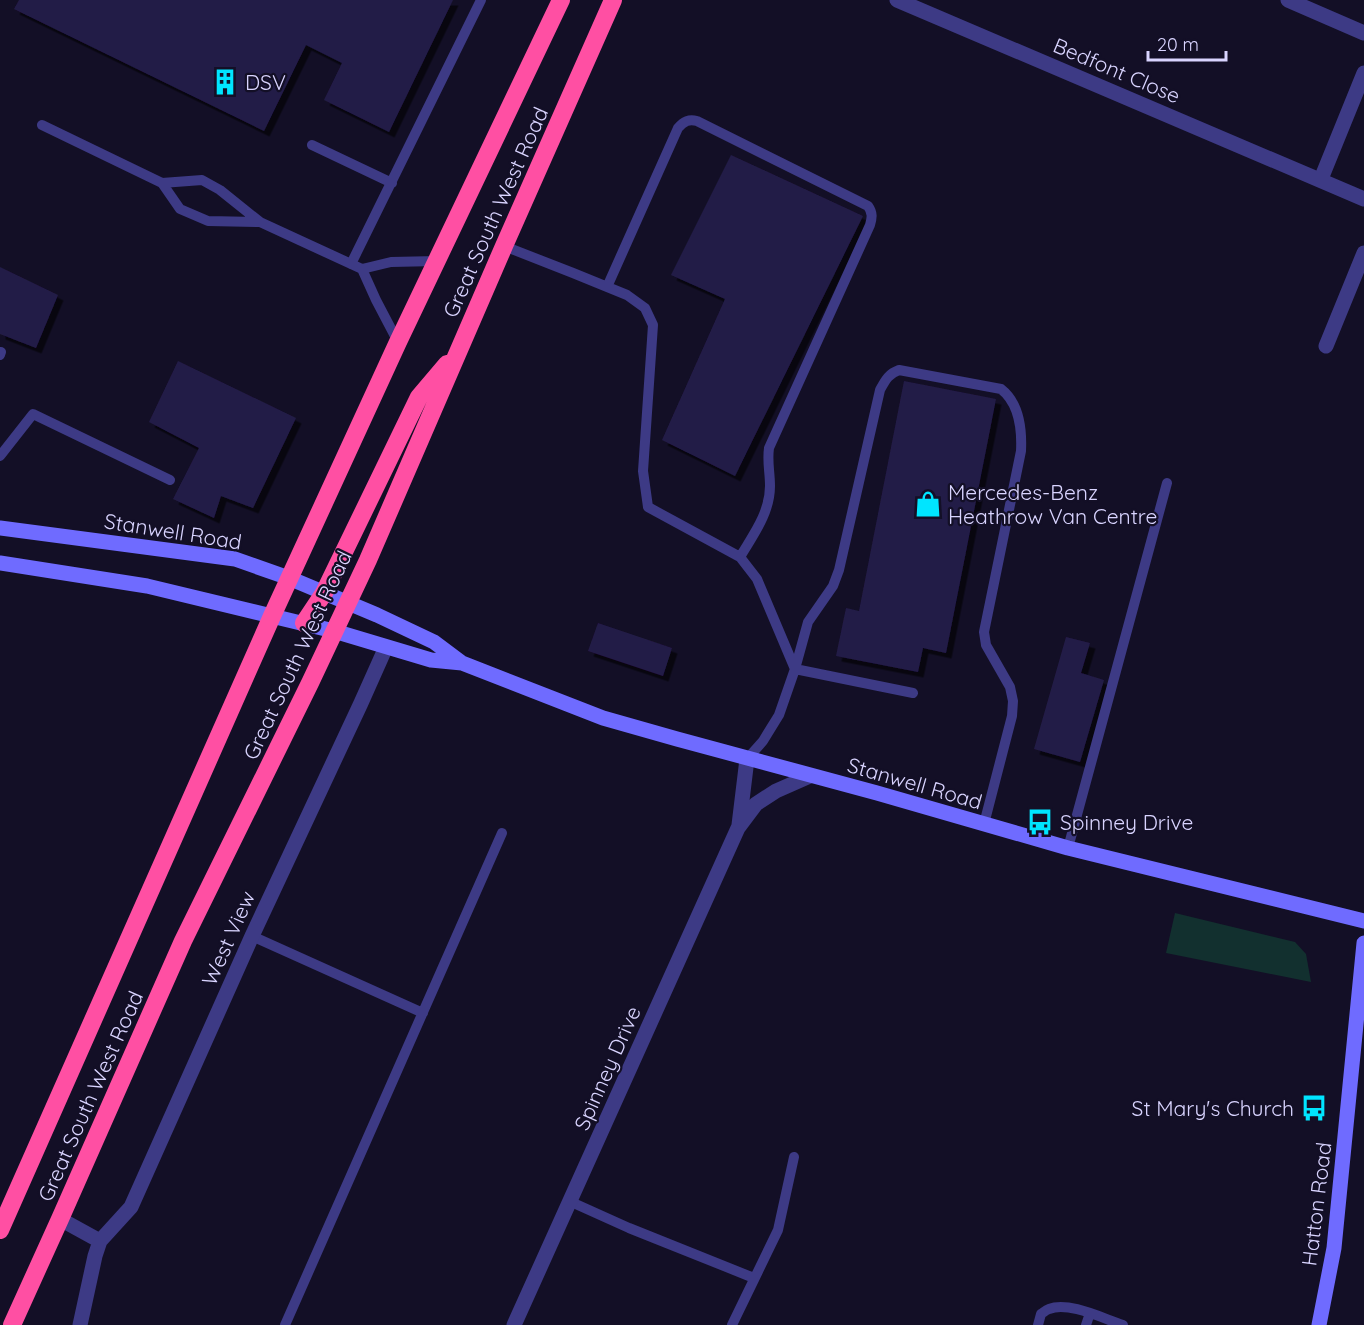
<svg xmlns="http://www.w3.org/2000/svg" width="1364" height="1325" font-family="Quicksand,sans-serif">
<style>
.green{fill:#12302f}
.building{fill:#241b47;filter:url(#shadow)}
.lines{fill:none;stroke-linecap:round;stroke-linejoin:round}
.lane{stroke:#3d3a85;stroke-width:10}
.street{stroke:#3d3a85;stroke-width:15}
.secondary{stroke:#6f6bff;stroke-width:15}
.highway{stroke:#ff4fa3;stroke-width:18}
.labels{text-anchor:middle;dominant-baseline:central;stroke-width:4.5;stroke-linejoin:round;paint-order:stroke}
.street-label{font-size:21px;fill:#d9d4ff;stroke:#130f26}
.poi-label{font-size:21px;fill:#d9d4ff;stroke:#130f26;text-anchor:start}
</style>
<defs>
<filter id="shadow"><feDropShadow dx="5.5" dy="5.5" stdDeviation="0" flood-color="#0009"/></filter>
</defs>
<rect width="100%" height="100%" fill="#130f26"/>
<!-- green -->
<path class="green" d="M1175,913L1295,942L1306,954L1311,982L1166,953Z"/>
<!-- building -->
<path class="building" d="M19,0H453L389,132L324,100L342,63L306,45L264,131L14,9Z
M731,155L863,216L735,476L662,440L725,299L671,275Z
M0,267L58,295L36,348L0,334Z
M178,361L296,418L253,508L221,496L214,518L173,499L199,448L149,422Z
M904,381L996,399L946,653L923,648L918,672L836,656L846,608L859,611Z
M598,623L672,648L663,676L588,651Z
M1066,637L1090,643L1081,673L1104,680L1080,762L1034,749Z"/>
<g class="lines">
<!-- lane -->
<path class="lane" d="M42,125L162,183L202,180L220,190L260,222L362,269L391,262L437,261
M312,145L392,183
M162,183L180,209L208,221L260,222
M504,246L573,273L627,295L645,308L653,325L643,471L648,507L740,557L757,579L795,669
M351,264L481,0
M362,269L376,300L398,342
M607,287L678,128C684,121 689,119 697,121L868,206C873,213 872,218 870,225L769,448C767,462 770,472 770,486C770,513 753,535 740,557
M0,355L1,352
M0,456L33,414L170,480
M795,669L913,693
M747,759L763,741L779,715L795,669L808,622L833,586L839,570L880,390C885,381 888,374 899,370L1001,389C1019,403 1022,430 1021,451L984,632L986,645L1010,687L1013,701L1012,716L984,824
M1068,848L1167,483
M252,936L423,1013
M569,1201L629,1228L754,1278
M285,1325L502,833
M732,1325L778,1230L794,1157
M1038,1325L1041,1314C1044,1312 1046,1310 1049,1309C1069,1301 1104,1319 1123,1325
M1086,1325L1090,1313"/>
<!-- street -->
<path class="street" d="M897,0L1364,199
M1288,0L1364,33
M1321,179L1364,73
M1326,346L1364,253
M739,825L747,759
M60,1219L100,1241
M80,1325L95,1256L100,1241L131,1207L252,936L361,703L386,647
M514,1325L738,828L756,804L776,791L810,776"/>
<!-- secondary -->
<path class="secondary" d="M0,528L235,559L289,578L377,615L434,642L462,663L603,718L677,739L877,793L1068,848L1364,921
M0,563L147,586L334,631L431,660L462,663
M1319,1325L1334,1248L1364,943"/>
<!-- highway -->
<path class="highway" d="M304,623L324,593L419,397L447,364
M0,1230L272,616L398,342L561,0
M12,1325L60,1219L183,941L310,683L368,560L504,246L613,0"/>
</g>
<!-- icons -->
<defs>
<g id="building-bare" transform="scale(2.07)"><path d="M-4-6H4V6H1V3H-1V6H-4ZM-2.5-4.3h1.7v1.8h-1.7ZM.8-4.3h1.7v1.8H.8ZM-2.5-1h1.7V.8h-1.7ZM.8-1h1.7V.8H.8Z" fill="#00e5ff" stroke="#130f26" stroke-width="2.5" paint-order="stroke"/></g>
<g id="shop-bare" transform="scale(2.07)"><path d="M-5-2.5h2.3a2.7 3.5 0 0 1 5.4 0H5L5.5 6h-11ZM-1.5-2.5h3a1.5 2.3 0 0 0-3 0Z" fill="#00e5ff" stroke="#130f26" stroke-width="2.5" paint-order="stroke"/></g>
<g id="bus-bare" transform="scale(2.07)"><path d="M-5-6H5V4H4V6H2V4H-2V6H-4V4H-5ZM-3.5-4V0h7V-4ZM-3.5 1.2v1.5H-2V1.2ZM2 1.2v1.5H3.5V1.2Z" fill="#00e5ff" stroke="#130f26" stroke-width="2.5" paint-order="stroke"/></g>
</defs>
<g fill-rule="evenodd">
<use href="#building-bare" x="225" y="82"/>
<use href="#shop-bare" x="928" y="504"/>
<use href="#bus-bare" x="1040" y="822"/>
<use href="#bus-bare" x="1314" y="1108"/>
</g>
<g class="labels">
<!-- street labels -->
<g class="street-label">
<text transform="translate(1117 70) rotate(23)">Bedfont Close</text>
<text transform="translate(495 212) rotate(-66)">Great South West Road</text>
<text transform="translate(173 531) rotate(9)">Stanwell Road</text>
<text transform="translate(297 655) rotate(-65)">Great South West Road</text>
<text transform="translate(915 783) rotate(16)">Stanwell Road</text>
<text transform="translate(228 938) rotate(-66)">West View</text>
<text transform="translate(607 1068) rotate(-66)">Spinney Drive</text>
<text transform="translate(90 1096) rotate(-66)">Great South West Road</text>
<text transform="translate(1316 1204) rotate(-83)">Hatton Road</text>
</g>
<!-- poi labels -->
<g class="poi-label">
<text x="245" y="82">DSV</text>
<text x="948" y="492">Mercedes-Benz<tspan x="948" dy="24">Heathrow Van Centre</tspan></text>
<text x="1060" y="822">Spinney Drive</text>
<text x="1294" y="1108" text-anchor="end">St Mary's Church</text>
</g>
</g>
<!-- scale -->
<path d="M1148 51v9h78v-9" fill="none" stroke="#d9d4ff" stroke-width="3"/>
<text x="1157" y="51" font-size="18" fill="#d9d4ff" stroke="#130f26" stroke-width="4.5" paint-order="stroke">20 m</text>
</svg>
